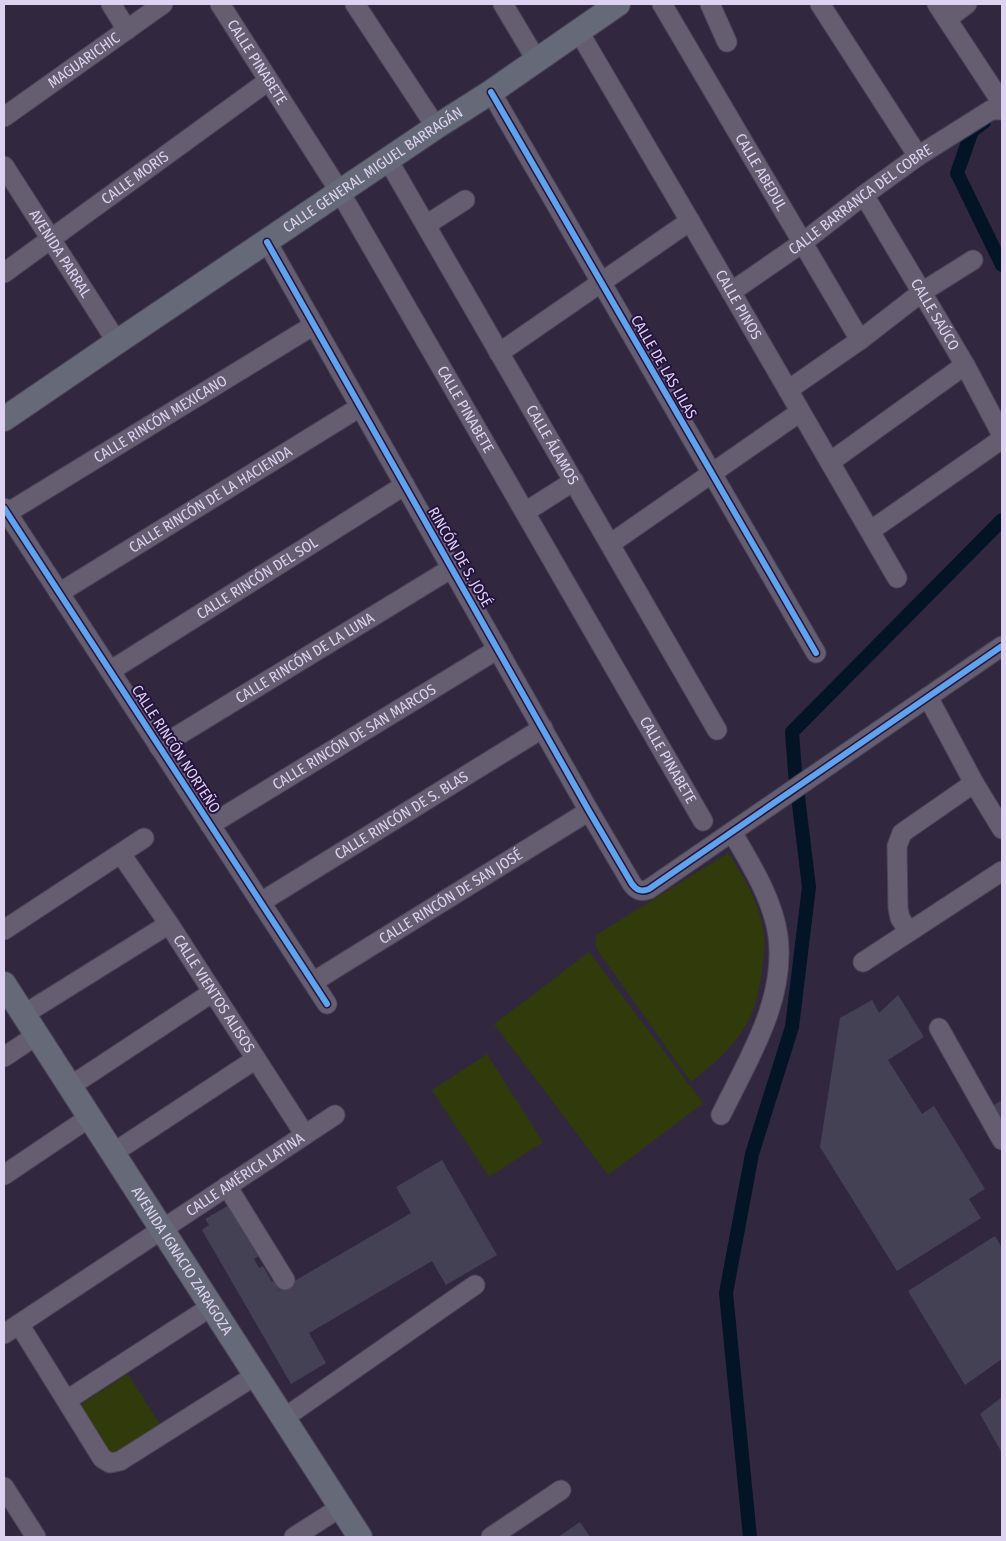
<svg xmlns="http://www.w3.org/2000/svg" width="1006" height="1541" font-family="'Fira Sans Condensed',sans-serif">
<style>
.green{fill:#313a0a}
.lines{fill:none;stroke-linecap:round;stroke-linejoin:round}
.canal{stroke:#041427;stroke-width:14}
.building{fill:#454155}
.minor-casing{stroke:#4d4459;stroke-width:21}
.major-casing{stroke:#4d4459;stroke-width:26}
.minor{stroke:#655e71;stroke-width:19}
.major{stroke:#666977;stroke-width:24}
.cycleway-casing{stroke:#26123f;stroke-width:9}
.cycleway{stroke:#60a3ed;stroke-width:6}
.labels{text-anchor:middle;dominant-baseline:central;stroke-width:4;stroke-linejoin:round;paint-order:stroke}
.street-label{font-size:15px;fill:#ddd3f0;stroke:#26123f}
</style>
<rect width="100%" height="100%" fill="#312840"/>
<!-- green -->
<path class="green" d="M728,853C745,878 761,905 764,936C765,949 763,965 761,978C758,995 755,1009 746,1025C733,1048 711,1066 691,1082L596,948V935Z
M589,952L703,1103L608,1175L494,1024Z
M487,1054L543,1142L489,1177L432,1090Z
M128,1374L161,1426L111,1458L78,1406Z"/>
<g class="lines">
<!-- canal -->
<path class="canal" d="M984,122L972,131L957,173L1002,265
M750,1537L726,1293L752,1154L792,1027L809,887L795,772L792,732L1002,520"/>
</g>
<!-- building -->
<path class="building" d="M898,995L924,1037L888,1060L922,1114L934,1106L985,1189L969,1199L981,1218L897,1271L820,1147L840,1018L872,1000L879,1013Z
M1002,1100V1127L991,1107Z
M442,1160L497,1255L446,1285L432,1261L309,1333L326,1363L291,1384L202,1230L209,1225L205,1219L231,1204L261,1255L254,1259L259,1268L263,1266L272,1282L275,1280L280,1289L274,1293L411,1213L396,1187Z
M995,1236L1002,1248V1359L965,1385L908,1291Z
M1002,1397V1453L980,1414Z
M580,1522L590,1537H558Z"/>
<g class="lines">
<!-- minor casing -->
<g class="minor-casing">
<g id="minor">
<path d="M111,4L127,30"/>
<path id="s1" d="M220,4L340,192L703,821"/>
<path d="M355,4L436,127"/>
<path d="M503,4L537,61"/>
<path id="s2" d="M662,4L860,340"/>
<path d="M710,4L727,42"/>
<path d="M820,4L918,156"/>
<path d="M937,4L1002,103"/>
<path d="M947,19L967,4"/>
<path id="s3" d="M579,32L690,221L897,578"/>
<path d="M491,92L816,653"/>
<path id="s4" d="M4,117L163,4"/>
<path id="s5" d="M388,160L717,730"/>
<path id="s6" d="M4,166L117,342"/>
<path id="s7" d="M864,195L965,365L1002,435"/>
<path d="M426,225L465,200"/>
<path d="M267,242L589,811L632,884C637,891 642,892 649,889L1002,646"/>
<path id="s8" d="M4,273L268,81"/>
<path id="s9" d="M731,292L802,243L864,195L918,156L991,110H1002"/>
<path d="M499,353L690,221"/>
<path d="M788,390L860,340L922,292L973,260"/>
<path d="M830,462L965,365"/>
<path d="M4,508L327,1004"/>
<path d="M525,512L574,481"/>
<path id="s10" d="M7,513L314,325"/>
<path d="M870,531L1002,439"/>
<path d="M610,544L800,412"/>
<path id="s11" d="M59,593L360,407"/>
<path id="s12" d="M110,671L405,485"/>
<path d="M928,697L974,783L1002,829"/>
<path id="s13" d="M159,747L452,568"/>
<path id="s14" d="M210,825L498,649"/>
<path id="s15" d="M121,854L169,924L305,1135"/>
<path id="s16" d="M261,902L543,728"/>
<path d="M4,930L144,838"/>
<path d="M909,932L900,918L898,908L897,846L902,833L974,783"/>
<path d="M863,962L1002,871"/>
<path id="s17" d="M313,982L589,811"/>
<path d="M23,1015L169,924"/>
<path d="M939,1028L1002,1140"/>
<path d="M4,1057L37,1035"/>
<path d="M69,1087L213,992"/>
<path d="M721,1115C748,1059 786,1001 778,936C773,899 750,863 732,832"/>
<path d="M113,1153L256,1059"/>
<path d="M4,1175L90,1117"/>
<path d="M227,1186L285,1280"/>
<path d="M19,1324L102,1458L110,1463L120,1461L256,1375"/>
<path id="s18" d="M4,1334L335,1115"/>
<path d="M67,1400L212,1306"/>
<path d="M284,1418L475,1285"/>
<path d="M4,1487L36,1537"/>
<path d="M294,1537L341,1507"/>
<path d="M491,1537L561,1490"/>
</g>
</g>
<!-- major casing -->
<g class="major-casing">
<g id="major">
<path id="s19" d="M4,419L117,342L436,127L491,92L618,4"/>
<path id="s20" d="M4,984L360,1537"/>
</g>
</g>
<!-- minor -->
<use href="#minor" class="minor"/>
<!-- major -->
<use href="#major" class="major"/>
<!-- cycleway casing -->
<g class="cycleway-casing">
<path id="cycleway" d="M491,92L816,653
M267,242L589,811L632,884C637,891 642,892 649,889L1002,646
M4,508L327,1004"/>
</g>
<!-- cycleway -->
<use href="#cycleway" class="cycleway"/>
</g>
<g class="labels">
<!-- street labels -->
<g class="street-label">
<text stroke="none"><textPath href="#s4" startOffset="98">MAGUARICHIC</textPath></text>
<text stroke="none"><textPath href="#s1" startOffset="69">CALLE PINABETE</textPath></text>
<text stroke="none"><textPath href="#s19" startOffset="445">CALLE GENERAL MIGUEL BARRAGÁN</textPath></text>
<text stroke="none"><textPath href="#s2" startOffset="195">CALLE ABEDUL</textPath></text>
<text stroke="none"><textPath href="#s8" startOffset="162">CALLE MORIS</textPath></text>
<text stroke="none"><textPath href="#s9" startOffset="159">CALLE BARRANCA DEL COBRE</textPath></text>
<text stroke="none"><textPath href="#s6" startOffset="104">AVENIDA PARRAL</textPath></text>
<text stroke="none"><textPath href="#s3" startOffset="316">CALLE PINOS</textPath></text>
<text stroke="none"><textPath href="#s7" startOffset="139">CALLE SAÚCO</textPath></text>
<text transform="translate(664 367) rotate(60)">CALLE DE LAS LILAS</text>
<text stroke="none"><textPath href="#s1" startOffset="474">CALLE PINABETE</textPath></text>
<text stroke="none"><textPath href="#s10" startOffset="180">CALLE RINCÓN MEXICANO</textPath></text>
<text stroke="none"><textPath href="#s5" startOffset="329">CALLE ÁLAMOS</textPath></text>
<text stroke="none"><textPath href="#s11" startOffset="178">CALLE RINCÓN DE LA HACIENDA</textPath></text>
<text transform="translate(460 557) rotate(60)">RINCÓN DE S. JOSÉ</text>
<text stroke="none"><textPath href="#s12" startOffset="174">CALLE RINCÓN DEL SOL</textPath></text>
<text stroke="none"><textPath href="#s13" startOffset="171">CALLE RINCÓN DE LA LUNA</textPath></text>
<text stroke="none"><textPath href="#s14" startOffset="169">CALLE RINCÓN DE SAN MARCOS</textPath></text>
<text transform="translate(176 749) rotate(57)">CALLE RINCÓN NORTEÑO</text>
<text stroke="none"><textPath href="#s1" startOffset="879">CALLE PINABETE</textPath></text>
<text stroke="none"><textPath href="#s16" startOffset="165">CALLE RINCÓN DE S. BLAS</textPath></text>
<text stroke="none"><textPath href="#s17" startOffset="162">CALLE RINCÓN DE SAN JOSÉ</textPath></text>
<text stroke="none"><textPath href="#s15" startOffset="168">CALLE VIENTOS ALISOS</textPath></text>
<text stroke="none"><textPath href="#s18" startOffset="289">CALLE AMÉRICA LATINA</textPath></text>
<text stroke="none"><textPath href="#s20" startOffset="329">AVENIDA IGNACIO ZARAGOZA</textPath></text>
</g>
</g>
<!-- border -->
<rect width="1006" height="1541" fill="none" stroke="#ddd3f0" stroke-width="10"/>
</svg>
